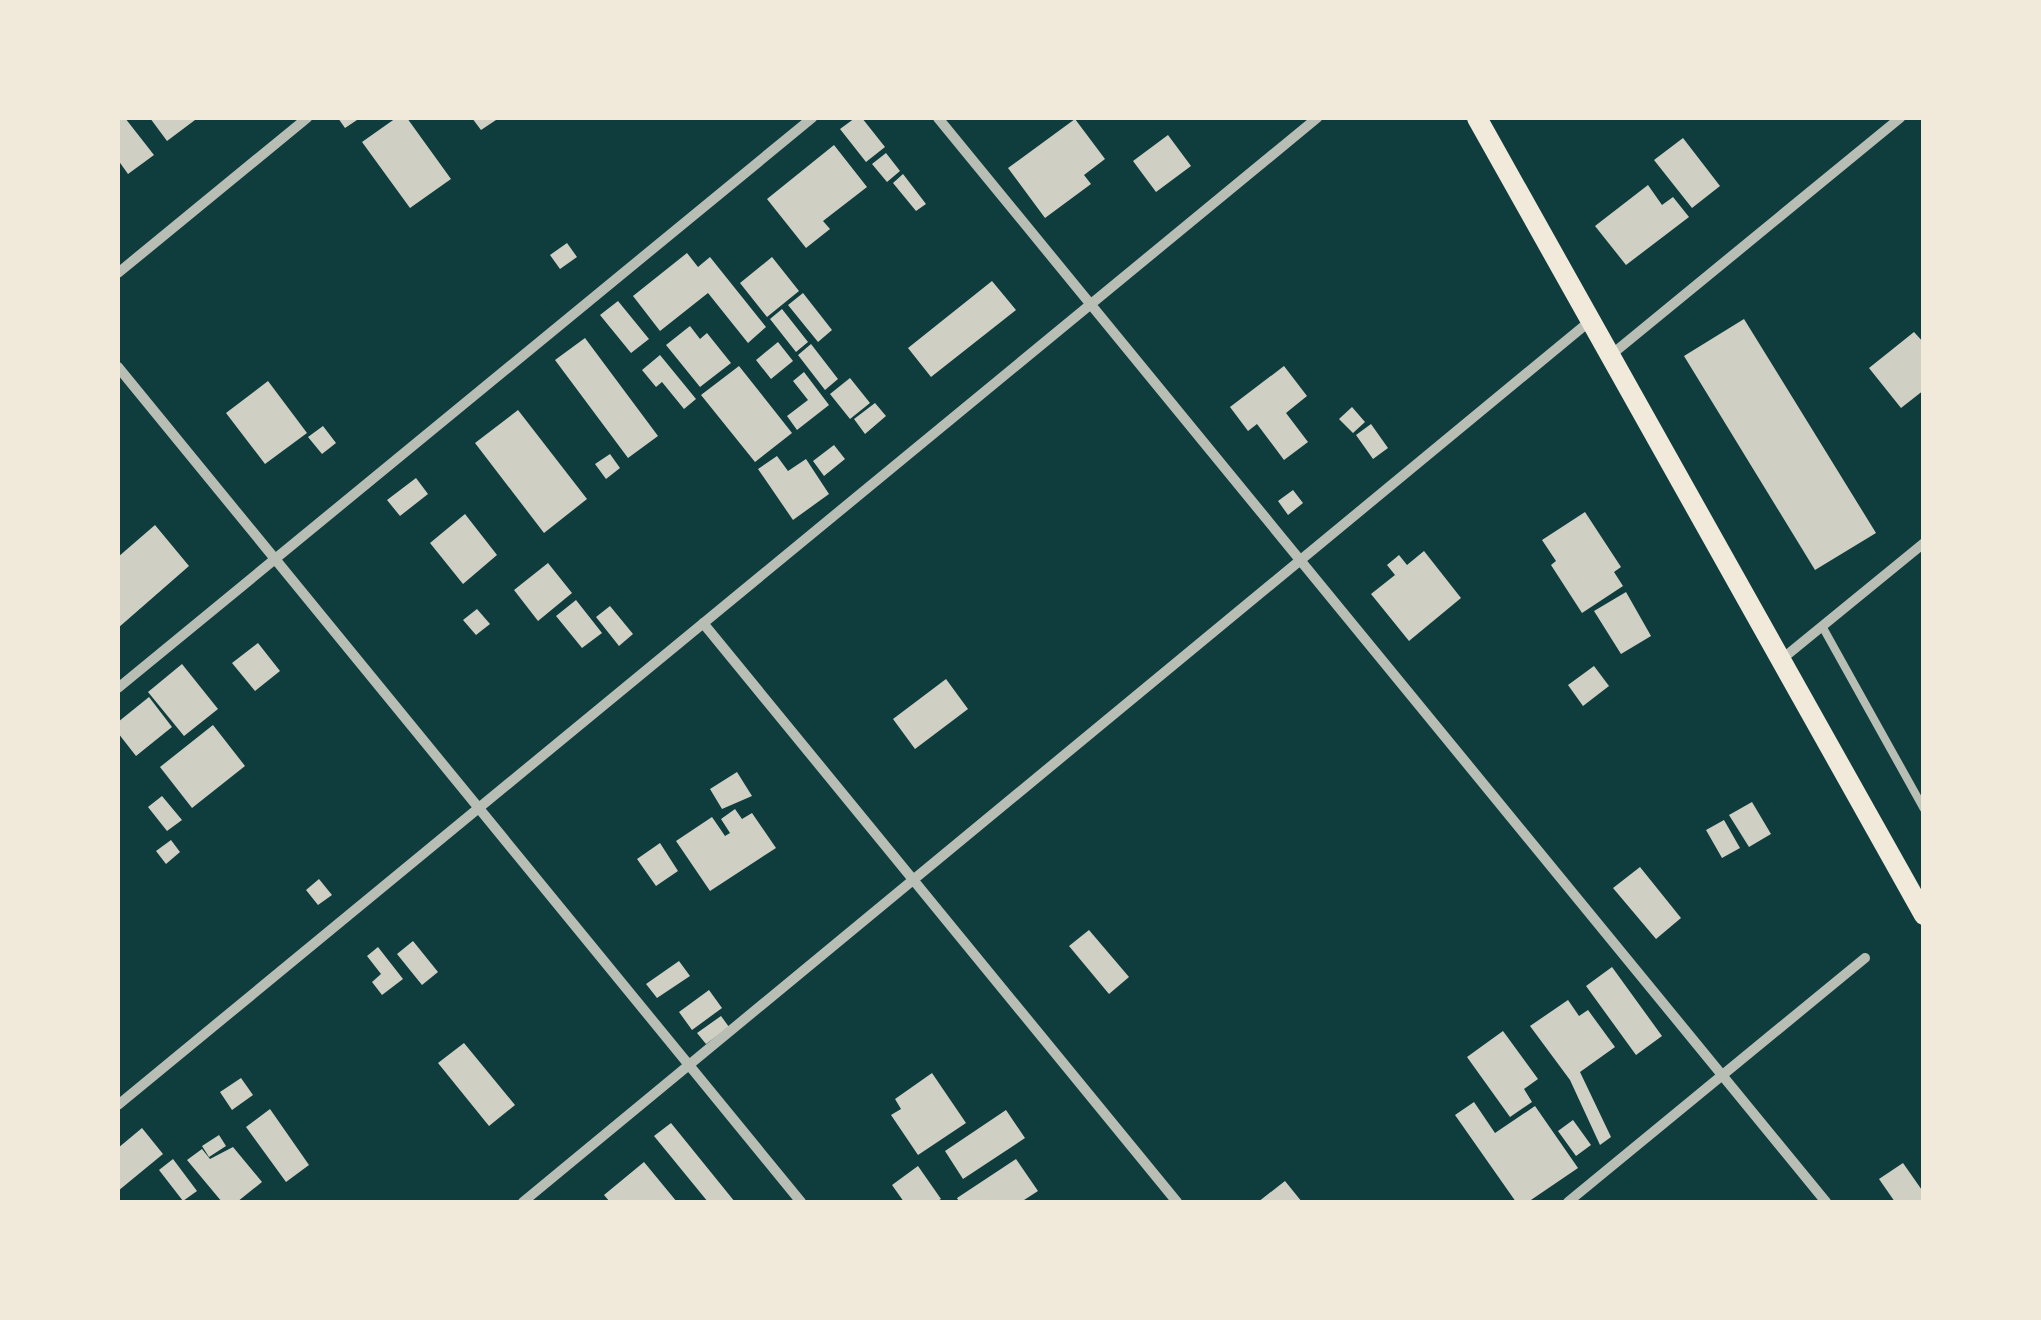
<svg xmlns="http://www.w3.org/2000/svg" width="2041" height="1320" font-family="Arial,sans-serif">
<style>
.building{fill:#cfcfc3}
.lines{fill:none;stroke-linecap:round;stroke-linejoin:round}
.service{stroke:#b8beb3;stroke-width:8}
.minor{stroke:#b8beb3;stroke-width:10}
.secondary{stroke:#f1e9da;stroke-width:20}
</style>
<rect width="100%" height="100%" fill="#0f3d3e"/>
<!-- building -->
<path class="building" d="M118,118H125L154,155L128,174L118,160Z
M150,118H193L195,120L167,141Z
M338,118H354L357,120L345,128Z
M396,118H407L451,179L410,208L362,142Z
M472,118H499L481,130Z
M855,118H862L885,147L866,162L840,129Z
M1075,119L1105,159L1084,175L1091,184L1045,218L1008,168Z
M1168,135L1191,166L1156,192L1133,161Z
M1683,138L1720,186L1692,208L1654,160Z
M834,145L867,187L823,221L830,229L806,248L767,199Z
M886,153L900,171L887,182L872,164Z
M903,174L926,204L916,211L893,183Z
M1648,185L1662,205L1673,197L1689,217L1626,265L1595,226Z
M567,243L577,257L560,269L550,255Z
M687,253L698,267L710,257L766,327L748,343L708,293L660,331L633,296Z
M772,257L799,291L767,317L740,283Z
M992,281L1016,310L931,377L908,348Z
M803,293L832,330L818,342L788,305Z
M618,301L649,339L631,353L600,315Z
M782,309L808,342L796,352L770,319Z
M1744,319L1876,533L1815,570L1684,356Z
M690,326L700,339L707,333L731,363L700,387L666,345Z
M1914,332L1924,343V390L1901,408L1869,368Z
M585,338L658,436L628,458L555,360Z
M778,342L793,361L771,379L756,360Z
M811,344L838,379L825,390L798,355Z
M660,355L696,399L684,409L662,382L656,387L642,370Z
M739,366L792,433L755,462L701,395Z
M1284,366L1307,396L1286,413L1308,442L1284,460L1257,424L1248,431L1230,407Z
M804,372L829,405L797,430L787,416L808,400L793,381Z
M850,378L870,403L850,419L830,394Z
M268,381L307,433L265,464L226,413Z
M875,403L886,416L865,434L854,419Z
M1352,407L1365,422L1353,433L1339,419Z
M518,410L587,499L544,533L475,443Z
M1371,424L1388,448L1373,459L1356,435Z
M323,426L336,443L322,454L308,437Z
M834,445L845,459L824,476L813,461Z
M610,454L620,468L606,479L595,464Z
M777,456L788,471L806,459L829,494L793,520L758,469Z
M416,478L428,494L400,516L387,500Z
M1293,490L1303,503L1288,515L1278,501Z
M1585,512L1621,567L1614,572L1623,586L1582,613L1551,565L1556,561L1542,540Z
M465,514L497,555L463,584L430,543Z
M155,525L189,566L118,628V557Z
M1424,551L1461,598L1409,641L1371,594L1395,575L1387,565L1399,555L1407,565Z
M548,563L572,593L538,621L514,590Z
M1626,592L1651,636L1621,654L1594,611Z
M576,600L602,633L582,648L556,616Z
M610,606L633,634L619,646L596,617Z
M477,609L490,624L476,635L463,620Z
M258,643L280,671L255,691L232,663Z
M182,664L218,709L184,736L148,692Z
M1594,666L1609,686L1583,706L1568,685Z
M946,679L968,709L915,749L893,719Z
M149,697L172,727L136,756L118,733V722Z
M213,725L245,766L192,808L160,767Z
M737,772L752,796L722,809L710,789Z
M162,796L182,820L167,831L148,807Z
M1752,802L1771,834L1749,847L1729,815Z
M735,809L742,819L752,813L776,848L710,891L676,841L712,817L725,836L730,833L721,819Z
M1724,820L1740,848L1722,858L1706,830Z
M171,840L180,852L166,864L156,851Z
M660,843L678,871L656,886L637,859Z
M1640,867L1681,918L1656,939L1613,888Z
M319,879L332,895L318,905L306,890Z
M1089,930L1129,977L1109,994L1069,946Z
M413,941L438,972L422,985L397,954Z
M378,947L403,979L382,995L372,982L381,974L367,956Z
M679,961L690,976L657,998L646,984Z
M1612,967L1662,1036L1636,1055L1586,986Z
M709,990L722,1008L692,1030L679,1012Z
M1568,1000L1579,1016L1588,1010L1615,1047L1580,1072L1611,1137L1600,1145L1570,1080L1530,1026Z
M721,1016L729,1027L706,1044L697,1033Z
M1503,1031L1538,1079L1524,1089L1532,1102L1510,1117L1467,1057Z
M464,1043L515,1105L489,1126L438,1063Z
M932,1073L966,1123L918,1155L891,1115L901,1109L895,1099Z
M241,1078L253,1095L232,1110L220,1092Z
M1474,1102L1495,1133L1535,1106L1578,1168L1528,1202H1516L1455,1115Z
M270,1109L309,1165L286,1182L246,1127Z
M1006,1110L1025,1138L963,1179L945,1151Z
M1573,1120L1591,1145L1576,1156L1558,1131Z
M671,1123L735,1202H708L654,1136Z
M142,1128L163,1154L118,1191V1148Z
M219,1135L226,1146L209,1157L202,1146Z
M233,1147L262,1182L237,1202H222L187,1160L202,1149L210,1159Z
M173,1159L197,1191L183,1201L159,1170Z
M1016,1159L1038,1191L1021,1202H959L957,1198Z
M644,1162L677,1202H610L604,1195Z
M1903,1163L1924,1193V1202H1895L1879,1179Z
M918,1166L941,1199L936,1202H904L892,1185Z
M1285,1181L1302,1202H1258Z"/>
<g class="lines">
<!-- service -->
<path class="service" d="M1822,626L1924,809"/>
<!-- minor -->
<path class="minor" d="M938,118L1826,1202
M118,273L307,118
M1611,355L1900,118
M118,367L801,1202
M703,623L1177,1202
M1782,659L1924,543
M118,688L812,118
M118,1105L1317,118
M523,1202L1590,321
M1568,1202L1865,958"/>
<!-- secondary -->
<path class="secondary" d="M1477,118L1924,915"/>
</g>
<!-- border -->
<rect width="2041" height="1320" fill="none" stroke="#f1e9da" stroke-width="240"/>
</svg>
